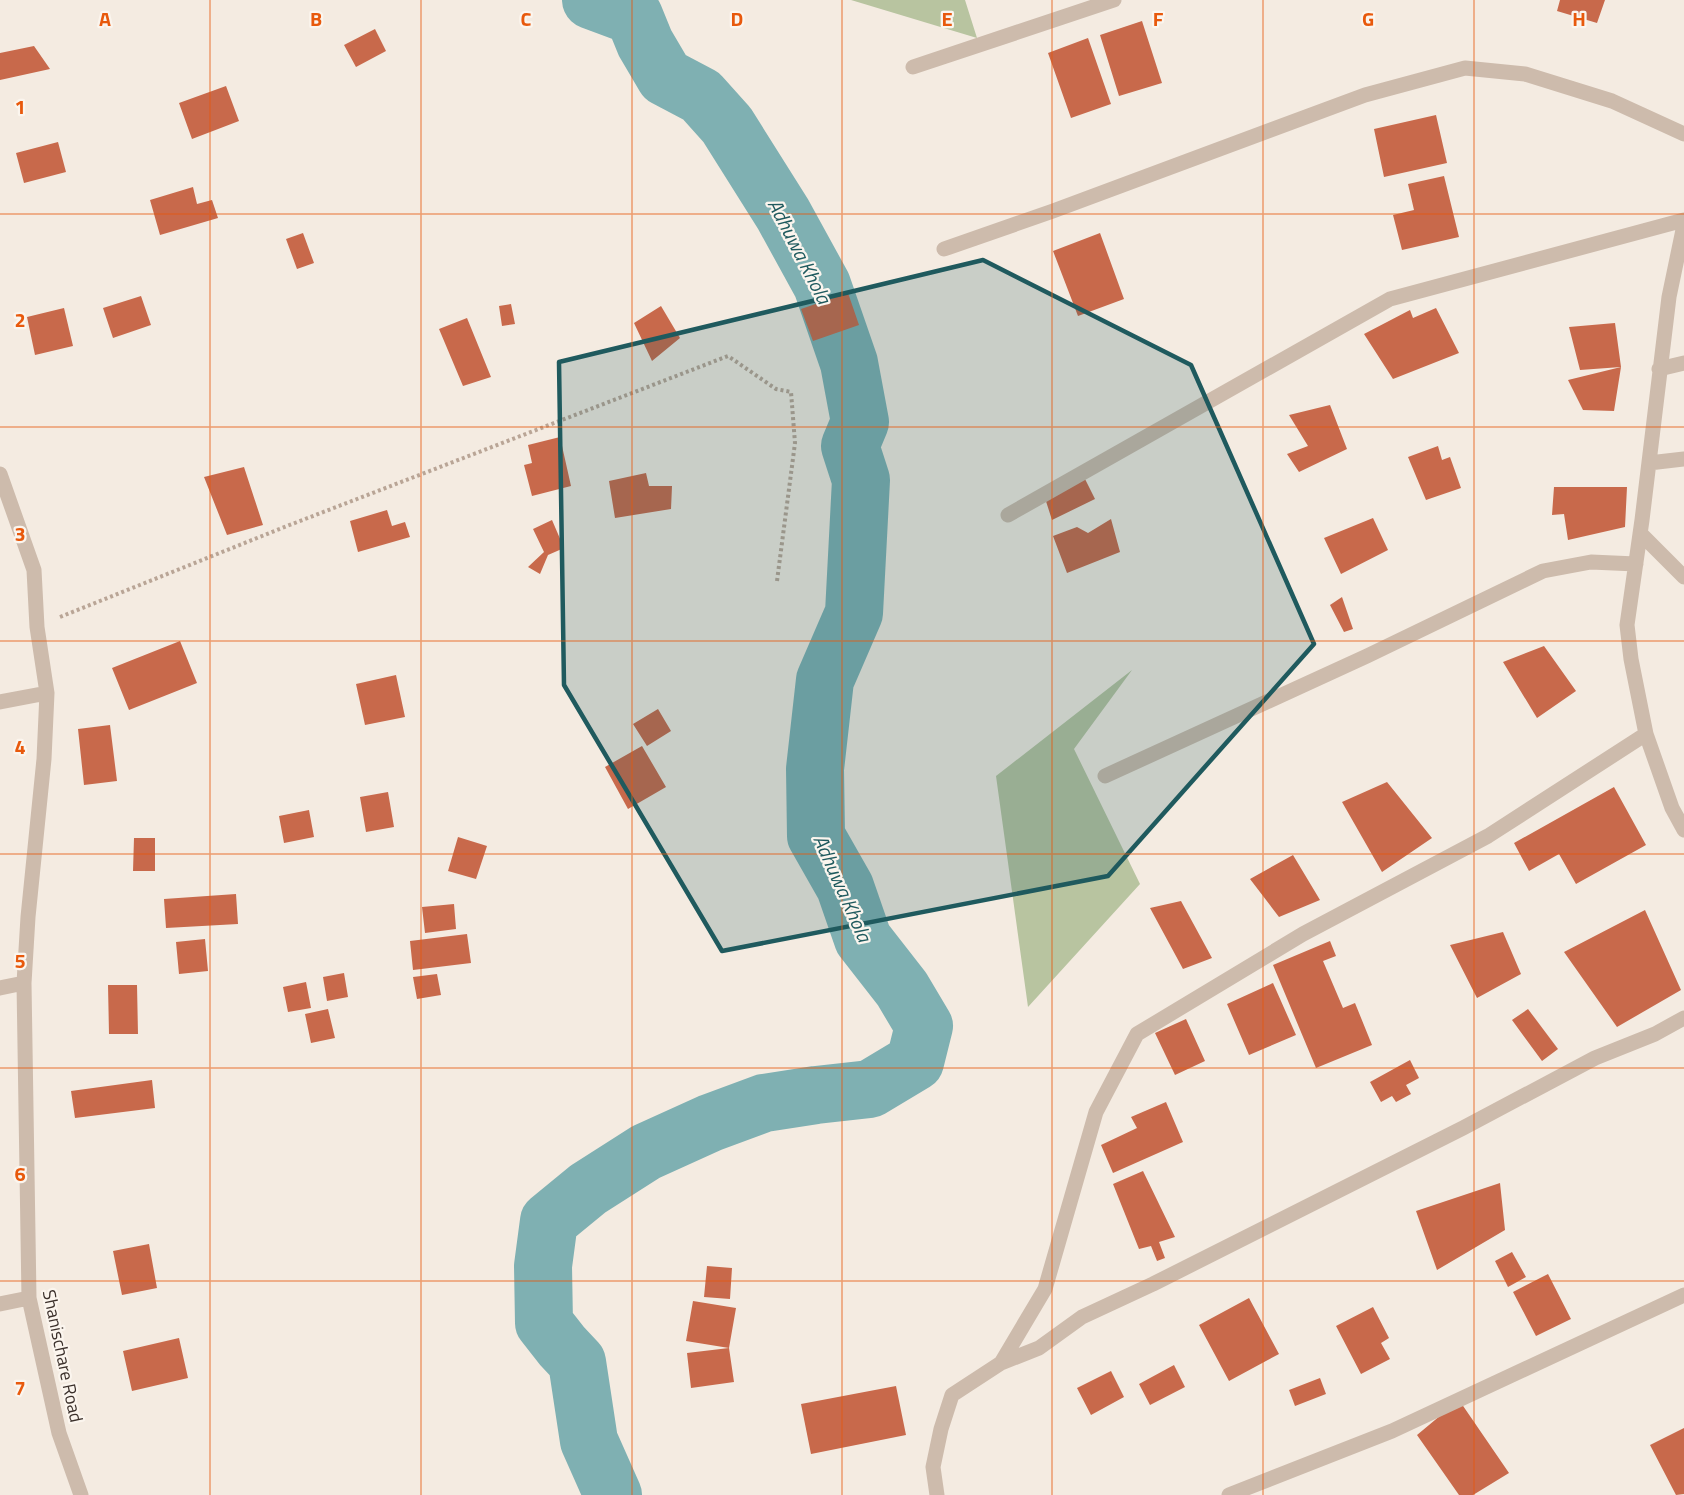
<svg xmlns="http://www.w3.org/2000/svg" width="1684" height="1495" font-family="'Titillium Web',sans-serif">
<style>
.green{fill:#b8c4a0}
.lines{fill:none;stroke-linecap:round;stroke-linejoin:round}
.river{stroke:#7fb0b2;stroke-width:58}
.building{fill:#c8694b}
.path{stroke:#b9a596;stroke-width:4;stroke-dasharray:3 3;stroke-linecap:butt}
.minor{stroke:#cdbbac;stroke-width:15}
.marked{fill:#1f5a5e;fill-opacity:0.2;stroke:#1f5a5e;stroke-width:4.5;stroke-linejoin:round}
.grid{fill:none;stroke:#e8590c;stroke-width:1.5;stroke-opacity:0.55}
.labels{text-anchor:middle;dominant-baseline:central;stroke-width:4.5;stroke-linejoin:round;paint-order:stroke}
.street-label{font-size:18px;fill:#3b302b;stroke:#fbf5ee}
.water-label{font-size:20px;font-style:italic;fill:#1f5a5e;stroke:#fbf5ee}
.grid-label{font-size:20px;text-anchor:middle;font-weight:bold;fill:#e8590c;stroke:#fbf5ee;stroke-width:4.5;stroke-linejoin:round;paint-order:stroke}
</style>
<rect width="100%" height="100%" fill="#f4ebe1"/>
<!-- green -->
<path class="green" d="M851,0H965L977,38Z
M1132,670L1074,749L1140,884L1028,1007L996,776Z"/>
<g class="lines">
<!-- river -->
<path class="river" d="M591,0L634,16L645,43L665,77L701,96L727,125L783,214L822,285L849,363L860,422L850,446L861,480L854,613L825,680L815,769L816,836L845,887L863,939L902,989L924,1026L915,1062L870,1089L816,1095L764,1103L710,1123L646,1152L588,1189L549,1221L543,1266L544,1323L562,1346L577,1362L589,1441L613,1495"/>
</g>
<!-- building -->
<path class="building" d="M1560,0H1605L1597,23L1557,11Z
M1142,21L1162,83L1119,96L1100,35Z
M375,29L386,51L356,67L344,45Z
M1088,38L1111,104L1071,118L1048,53Z
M34,46L50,69L0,80V53Z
M226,86L239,121L192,139L179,103Z
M1436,115L1447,163L1384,177L1374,129Z
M58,142L66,172L24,183L16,153Z
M1444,176L1459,237L1402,250L1393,215L1414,210L1408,184Z
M193,187L197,204L212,200L218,218L160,235L150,200Z
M303,233L314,263L297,269L286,239Z
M1100,233L1124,299L1078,316L1053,251Z
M848,293L859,325L813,341L801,309Z
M141,296L151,325L113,338L103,308Z
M511,304L515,324L502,326L499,306Z
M661,306L680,338L652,361L634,323Z
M64,308L73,346L35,355L27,317Z
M1436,308L1459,353L1393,379L1364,334L1410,310L1413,318Z
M467,318L491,377L463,386L439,329Z
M1615,323L1621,367L1580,370L1569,327Z
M1621,367L1614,411L1583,410L1568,380Z
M1330,405L1347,449L1299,472L1287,454L1308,446L1289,415Z
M560,437L571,486L532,496L524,465L532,463L528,445Z
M1438,446L1442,460L1450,457L1461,488L1426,500L1408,457Z
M244,467L263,525L227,535L204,477Z
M646,473L649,486H672L671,509L615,518L609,481Z
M1082,473L1095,499L1052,520L1044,495Z
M1554,487H1627L1625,527L1568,540L1564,514L1552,515Z
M387,510L392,526L405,522L410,537L358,552L350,521Z
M1373,518L1388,550L1341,574L1324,538Z
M1111,519L1120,552L1067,573L1053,536L1077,527L1088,533Z
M552,520L564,548L548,555L540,574L528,567L544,552L533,529Z
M1342,597L1353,629L1344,632L1330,605Z
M180,641L197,683L129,710L112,668Z
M1544,646L1576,691L1537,718L1503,662Z
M396,675L405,717L365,725L356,684Z
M658,709L671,731L647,746L633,724Z
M110,725L117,781L84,785L78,729Z
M642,746L666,787L628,809L605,767Z
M1387,782L1432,838L1382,872L1342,802Z
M1614,787L1646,845L1576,884L1559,854L1529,871L1514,843Z
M388,792L394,827L366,832L360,797Z
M309,810L314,837L284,843L279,816Z
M458,837L487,846L476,879L448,871Z
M134,838H155V871H133Z
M1293,855L1320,900L1279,917L1250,879Z
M236,894L238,924L166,928L164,899Z
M1181,901L1212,958L1183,969L1150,908Z
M454,904L456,929L425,933L422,907Z
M1645,910L1681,990L1617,1027L1564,952Z
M1503,932L1521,974L1477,998L1450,945Z
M467,934L471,963L413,970L410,941Z
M205,939L208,971L179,974L176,942Z
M1330,941L1336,956L1323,961L1343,1008L1355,1003L1372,1045L1316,1068L1273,965Z
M344,973L348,997L327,1001L323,977Z
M437,974L441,995L417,999L413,977Z
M306,982L311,1008L288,1012L283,987Z
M1273,983L1296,1035L1249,1055L1227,1004Z
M108,985H137L138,1034H109Z
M328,1009L335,1038L311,1043L305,1014Z
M1528,1009L1558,1049L1542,1061L1512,1020Z
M1186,1019L1205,1061L1175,1075L1155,1033Z
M1410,1060L1419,1078L1406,1085L1411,1094L1396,1102L1392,1096L1381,1102L1370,1082Z
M152,1080L155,1108L75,1118L71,1091Z
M1166,1102L1183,1142L1113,1173L1101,1145L1137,1128L1131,1117Z
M1143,1171L1175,1237L1159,1242L1165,1258L1157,1261L1151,1246L1139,1249L1113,1184Z
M1500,1183L1505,1230L1437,1270L1416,1211Z
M149,1244L157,1288L122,1295L113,1251Z
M1512,1252L1526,1277L1508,1287L1495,1261Z
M707,1266L732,1268L730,1299L704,1297Z
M1548,1274L1571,1319L1536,1336L1513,1292Z
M1249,1298L1279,1354L1229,1381L1199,1325Z
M693,1301L736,1308L729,1348L686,1341Z
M1373,1307L1389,1338L1381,1343L1390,1359L1361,1374L1336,1326Z
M179,1338L188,1378L132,1391L123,1351Z
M729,1348L734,1382L691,1388L687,1353Z
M1174,1365L1185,1387L1150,1405L1139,1384Z
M1111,1371L1124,1397L1091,1415L1077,1388Z
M1320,1378L1326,1394L1295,1406L1289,1390Z
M896,1386L906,1435L811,1454L801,1404Z
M1459,1400L1509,1473L1473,1495H1459L1417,1435Z
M1684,1428V1494L1676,1495L1650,1445Z"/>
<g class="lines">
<!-- path -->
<path class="path" d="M60,617L287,526L728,356L776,389L791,392L795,443L777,581"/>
<!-- minor -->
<path class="minor" d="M913,67L1114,0
M1684,225L1669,297L1642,520L1627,625L1631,659L1646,734L1672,808L1684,830
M944,249L1053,211L1365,95L1465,68L1525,74L1612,101L1684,134
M1659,369L1684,363
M1649,463L1684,459
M0,474L34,570L37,627L47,693L44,759L28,917L24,983L29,1298L59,1433L81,1495
M1008,515L1390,299L1684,220
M1640,533L1684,577
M0,702L47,693
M1105,776L1367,656L1543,571L1591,562L1636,564
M0,988L24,983
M0,1304L29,1298
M1001,1363L1045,1289L1096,1112L1137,1034L1303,934L1488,836L1646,734
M937,1495L933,1467L941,1429L952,1395L1001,1363L1039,1348L1082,1317L1153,1284L1463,1128L1595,1058L1655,1034L1684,1018
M1229,1495L1392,1431L1684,1295"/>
</g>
<!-- marked area -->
<path class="marked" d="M983,260L1191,365L1314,644L1108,876L722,951L564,685L559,362Z"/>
<!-- grid -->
<path class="grid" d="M210,0V1495M421,0V1495M632,0V1495M842,0V1495M1052,0V1495M1263,0V1495M1474,0V1495M0,214H1684M0,427H1684M0,641H1684M0,854H1684M0,1068H1684M0,1281H1684"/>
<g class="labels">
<!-- street labels -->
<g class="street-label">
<text transform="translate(63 1356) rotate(78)">Shanischare Road</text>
</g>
<!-- water labels -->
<g class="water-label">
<text transform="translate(800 251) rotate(63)">Adhuwa Khola</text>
<text transform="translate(843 888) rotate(66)">Adhuwa Khola</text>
</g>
</g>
<g class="grid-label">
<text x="105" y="26">A</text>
<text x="316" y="26">B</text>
<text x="526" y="26">C</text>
<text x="737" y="26">D</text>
<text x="947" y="26">E</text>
<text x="1158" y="26">F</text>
<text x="1368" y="26">G</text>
<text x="1579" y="26">H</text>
<text x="20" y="114">1</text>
<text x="20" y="327">2</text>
<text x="20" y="541">3</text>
<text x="20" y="754">4</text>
<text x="20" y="968">5</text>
<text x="20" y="1181">6</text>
<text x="20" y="1395">7</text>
</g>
</svg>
